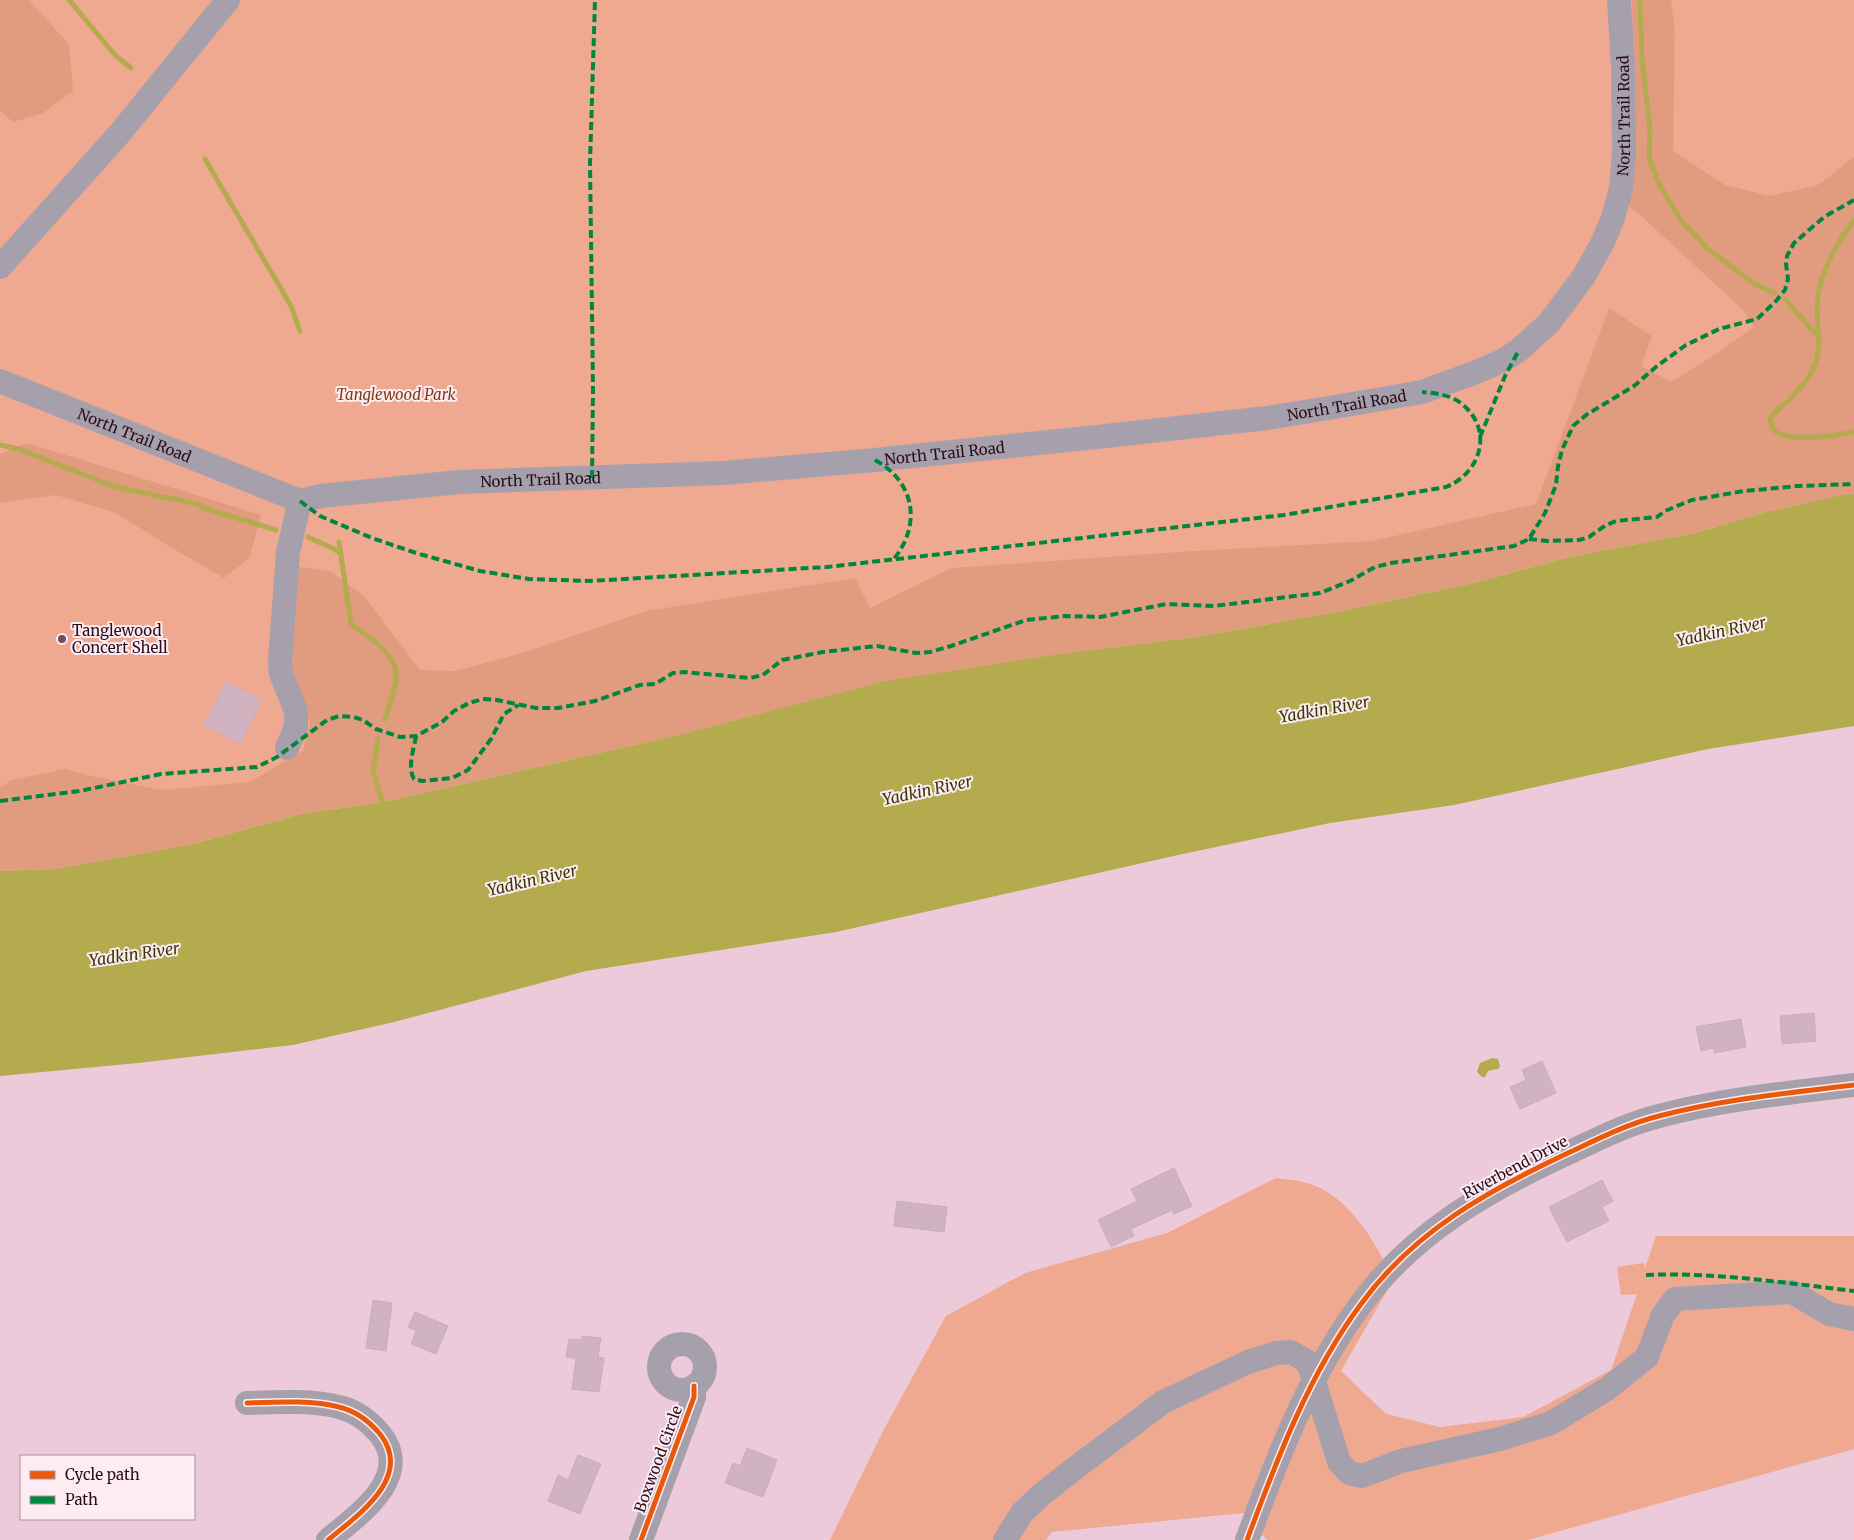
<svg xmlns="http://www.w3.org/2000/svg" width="1854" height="1540" font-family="Merriweather,serif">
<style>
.green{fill:#eea990}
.forest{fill:#e19c80}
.water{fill:#b4aa4e}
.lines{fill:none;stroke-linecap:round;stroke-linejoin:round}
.stream{stroke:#b4aa4e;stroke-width:5}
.building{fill:#d1b2c0;stroke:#cbadba}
.minor{stroke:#a6a0ad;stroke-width:24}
.quiet{stroke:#00873e;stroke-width:4;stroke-dasharray:8 4;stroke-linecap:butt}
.cycleway-casing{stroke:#feecf3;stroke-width:8}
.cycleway{stroke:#e8590c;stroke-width:5}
.poi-dot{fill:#6e4f5e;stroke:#feecf3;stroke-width:2}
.labels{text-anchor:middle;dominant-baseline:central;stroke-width:4;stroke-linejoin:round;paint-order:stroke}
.street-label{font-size:15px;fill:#2a0d1c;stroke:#feecf3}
.park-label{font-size:15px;font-style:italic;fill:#7e3e13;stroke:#feecf3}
.poi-label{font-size:15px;fill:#2a0d1c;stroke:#feecf3;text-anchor:start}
.water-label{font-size:16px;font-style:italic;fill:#373803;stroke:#feecf3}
</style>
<rect width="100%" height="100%" fill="#edcad9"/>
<!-- green -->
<path class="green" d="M0,0H1854V494L1842,495L301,814L0,871Z
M1276,1178C1287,1180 1299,1180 1310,1184C1350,1197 1377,1244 1393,1280L1341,1371L1386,1414L1440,1427L1523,1417L1611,1370L1637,1294L1621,1295L1617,1267L1644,1263L1645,1268L1656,1236H1854V1449L1528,1540H1267L1244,1513L1052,1532L1046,1540H830L883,1431L946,1316L1025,1273L1167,1233Z"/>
<!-- forest -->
<path class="forest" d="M0,0H29L69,44L73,91L43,113L13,122L0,111Z
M1632,0H1671L1675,30L1673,151L1725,185L1770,196L1818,185L1854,157V494L1842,495L1766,512L1695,533L1569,557L1474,583L1341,611L1203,636L1060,654L885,681L679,735L383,802L301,814L193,844L55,869L0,871V788L11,780L65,769L95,777L162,790L249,782L303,751L310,722L289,662L294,566L330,571L365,597L420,670L455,671L526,652L646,611L855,578L870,608L951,568L1193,551L1372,541L1536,504L1609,308L1652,336L1641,366L1671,382L1708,359L1754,327L1743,310L1637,212L1624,203L1635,91Z
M27,443L261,515L250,557L224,578L167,545L116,513L56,495L0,503V454Z"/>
<!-- water -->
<path class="water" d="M1854,494V726L1708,749L1454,805L1330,823L1178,855L836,932L586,971L394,1022L293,1045L138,1063L0,1076V871L55,869L193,844L301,814L383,802L679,735L885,681L1060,654L1203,636L1341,611L1474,583L1569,557L1695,533L1766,512L1842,495Z
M1492,1058L1498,1059L1500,1067L1498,1069L1488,1071L1485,1077H1482L1477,1072L1480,1063Z"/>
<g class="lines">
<!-- stream -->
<path class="stream" d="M69,0L115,55L131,68
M1640,0L1642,60L1650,128L1649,159L1659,184L1680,219L1706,247L1754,284L1775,293
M205,159L291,306L300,331
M1854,220C1836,244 1818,275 1817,307C1817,327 1822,347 1814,367C1809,379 1798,391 1789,400C1782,407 1775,411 1770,419C1771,424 1772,428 1776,432C1790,442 1837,436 1854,432
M1785,299L1819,338
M0,445L19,449L115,487L198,504L203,508L276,530
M308,537L334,549L341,554
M339,542L351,624C368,637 400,655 396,680C394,693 389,706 385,719
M378,739L373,771L384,807"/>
</g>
<!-- building -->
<path class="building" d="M226,682L262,700L240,744L204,725Z
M1814,1013L1816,1041L1782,1044L1780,1016Z
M1741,1019L1746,1047L1714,1053V1048L1701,1051L1696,1027Z
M1542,1061L1556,1093L1520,1109L1510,1087L1526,1080L1522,1070Z
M1174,1168L1192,1206L1174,1214L1172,1210L1131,1229L1134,1236L1111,1247L1098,1220L1137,1201L1131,1189Z
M1602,1180L1613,1201L1602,1207L1609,1221L1567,1242L1549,1207Z
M897,1201L947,1207L944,1232L894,1226Z
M373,1300L392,1303L386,1351L366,1348Z
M415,1312L448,1326L436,1354L411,1344L416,1331L408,1327Z
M582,1336L601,1338L598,1357L604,1358L599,1392L572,1389L576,1358L566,1357L569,1339L581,1340Z
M747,1448L777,1460L763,1497L725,1483L733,1463L740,1466Z
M578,1455L601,1464L580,1514L548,1501L558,1475L568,1480Z"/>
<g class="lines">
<!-- minor -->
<g class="minor">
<path d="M0,267L120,133L228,0"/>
<path id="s1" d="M0,381L300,501L321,496L459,482L724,473L875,460L1097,437L1267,418L1335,407L1422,392L1479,371L1504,360L1519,350L1549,323L1584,276L1602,244L1613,218L1621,188L1624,152L1623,67L1619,0"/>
<path d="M287,748L296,727V711L281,674L280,660L288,552L300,501"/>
<circle cx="682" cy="1367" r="23"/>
<path d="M247,1403C276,1402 312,1400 339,1407C356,1411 369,1421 380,1434C414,1477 358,1515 328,1540"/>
<path d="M641,1540L694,1397V1386"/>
<path d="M1005,1540L1022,1513L1041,1495L1070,1472L1163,1402L1248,1362L1276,1353L1291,1352L1308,1362L1339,1462L1349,1473L1362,1476L1401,1461L1500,1439L1551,1423L1607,1389L1647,1357L1663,1315L1675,1299L1792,1292L1829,1314L1854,1319"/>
<path d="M1247,1540C1277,1459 1309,1374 1361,1304C1414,1231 1489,1190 1568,1153C1598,1139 1627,1124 1659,1116C1723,1099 1789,1093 1854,1085"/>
</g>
<!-- quiet -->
<path class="quiet" d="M1480,437L1505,376L1519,350
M875,460C915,482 922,525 893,560
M592,478L593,387L590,163L595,0
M300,501L320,516L372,538L416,553L480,571L529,579L590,581L827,567L1284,515L1446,487C1481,473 1494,430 1462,404C1451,395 1436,393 1422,392
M1529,539L1547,541L1579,540L1589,537L1606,525L1616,521L1657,517L1665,511L1692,500L1744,491L1798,486L1854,484
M416,736C414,749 407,767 414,779L422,781L452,778L468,770L491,739L504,714L518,705
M0,801L80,791L161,774L257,767L277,757L327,720L339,716L354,717L363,720L376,729L400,737L416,736L442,722L454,711L469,703L483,699L497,700L536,708H558L595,701L640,685L655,684L673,673L684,672L750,678L763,675L782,660L823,652L877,646L916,653L930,652L951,646L1026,620L1065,616L1100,617L1166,604L1214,606L1320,593L1350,581L1375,567L1391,563L1514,546L1529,539L1545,513L1556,485L1558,466L1562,450L1573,426L1586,415L1634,386L1657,366L1686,345L1719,329L1757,319L1776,301L1785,290L1788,279L1786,264L1787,256L1794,243L1824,217L1854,200
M1646,1275C1715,1272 1785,1283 1854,1291"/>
<!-- cycleway casing -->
<g class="cycleway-casing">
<path id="cycleway" d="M247,1403C276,1402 312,1400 339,1407C356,1411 369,1421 380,1434C414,1477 358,1515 328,1540
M641,1540L694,1397V1386
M1247,1540C1277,1459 1309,1374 1361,1304C1414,1231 1489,1190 1568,1153C1598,1139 1627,1124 1659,1116C1723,1099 1789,1093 1854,1085"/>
</g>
<!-- cycleway -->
<use href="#cycleway" class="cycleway"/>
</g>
<!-- markers -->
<circle class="poi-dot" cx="62" cy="639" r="5"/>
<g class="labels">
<!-- street labels -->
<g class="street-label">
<text stroke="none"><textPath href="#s1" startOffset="1825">North Trail Road</textPath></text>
<text stroke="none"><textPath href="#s1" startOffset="1375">North Trail Road</textPath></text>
<text stroke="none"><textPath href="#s1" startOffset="145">North Trail Road</textPath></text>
<text stroke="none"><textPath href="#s1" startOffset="970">North Trail Road</textPath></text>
<text stroke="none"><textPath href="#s1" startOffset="565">North Trail Road</textPath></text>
<text transform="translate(1515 1167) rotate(-28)">Riverbend Drive</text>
<text transform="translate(658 1459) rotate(-70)">Boxwood Circle</text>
</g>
<!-- park labels -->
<g class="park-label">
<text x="396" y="394">Tanglewood Park</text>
</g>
<!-- poi labels -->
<g class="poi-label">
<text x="72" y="630">Tanglewood<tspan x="72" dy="17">Concert Shell</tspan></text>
</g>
<!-- water labels -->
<g class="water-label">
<text transform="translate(1721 631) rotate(-12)">Yadkin River</text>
<text transform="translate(1324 709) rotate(-10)">Yadkin River</text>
<text transform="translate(927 790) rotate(-12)">Yadkin River</text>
<text transform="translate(532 880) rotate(-13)">Yadkin River</text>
<text transform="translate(134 954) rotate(-8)">Yadkin River</text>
</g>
</g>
<!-- legend -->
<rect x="20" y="1455" width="175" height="65" fill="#feecf3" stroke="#a9939d"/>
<rect x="30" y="1471" width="25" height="8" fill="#e8590c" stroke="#a9939d"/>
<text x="65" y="1480" font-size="15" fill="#2a0d1c">Cycle path</text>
<rect x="30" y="1496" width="25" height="8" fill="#00873e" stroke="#a9939d"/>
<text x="65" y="1505" font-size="15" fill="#2a0d1c">Path</text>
</svg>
